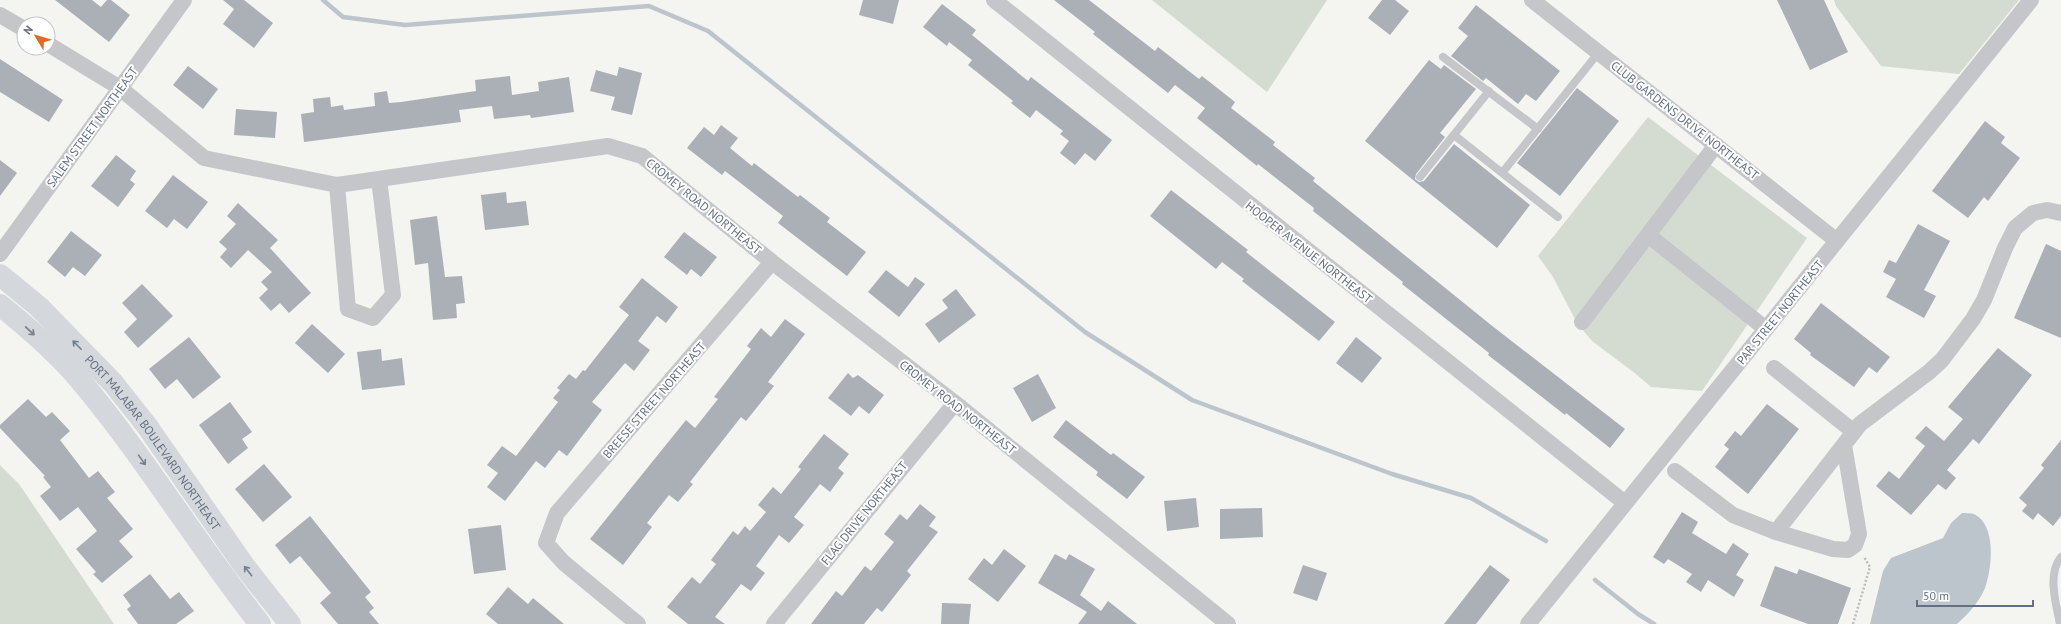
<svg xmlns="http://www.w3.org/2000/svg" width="2061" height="624" font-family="'PT Sans',sans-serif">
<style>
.green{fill:#d4dbd1}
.water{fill:#bdc5cc}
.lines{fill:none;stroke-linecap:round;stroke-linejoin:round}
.stream{stroke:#bdc5cc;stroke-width:4.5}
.building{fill:#aab0b6}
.path{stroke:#bbbdbf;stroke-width:2.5;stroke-dasharray:2 2;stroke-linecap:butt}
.lane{stroke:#c4c6ca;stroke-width:8}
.street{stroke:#c4c6ca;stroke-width:16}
.secondary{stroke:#d4d7dc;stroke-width:22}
.oneway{stroke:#747f8f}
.labels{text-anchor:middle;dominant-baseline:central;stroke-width:4;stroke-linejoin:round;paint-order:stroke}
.street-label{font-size:12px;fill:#637081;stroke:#fff}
</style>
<rect width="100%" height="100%" fill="#f4f4f0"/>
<!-- green -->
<path class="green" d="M1152,0H1327L1267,92Z
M1834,0H2019L1959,74L1881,66L1836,6Z
M1648,117L1807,238L1702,391L1651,387L1636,374L1592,341L1577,323L1553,277L1538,256Z
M0,465L19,484L114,624H0Z"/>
<!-- water -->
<path class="water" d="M1962,513C1965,513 1971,513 1974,514C1997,525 1992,569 1985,588C1980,601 1968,614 1957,624H1870L1883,571L1891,558L1943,538L1951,523Z"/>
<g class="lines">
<!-- stream -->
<path class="stream" d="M323,0L343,17L405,25L649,6L708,31L1085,332L1192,400L1392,474L1471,498L1546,541
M1595,580L1638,614L1654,624"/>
</g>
<!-- building -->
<path class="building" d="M55,0H92L101,7L107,0H111L130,15L109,42Z
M223,0H244L273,23L254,48L223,24L234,9Z
M863,0H899L893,24L859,15Z
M1054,0H1089L1155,51L1158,47L1199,79L1202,76L1235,102L1231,108L1275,142L1273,145L1315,178L1313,181L1491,325L1625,429L1610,448L1566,413L1565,415L1488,355L1489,353L1402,284L1403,282L1313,211L1314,208L1258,164L1257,166L1197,118L1205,108L1175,85L1168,93L1093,34L1095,32Z
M1382,0H1395L1409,11L1390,35L1368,18Z
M1777,0H1824L1848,52L1810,70Z
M942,4L976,30L972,35L1028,81L1031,77L1112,140L1095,161L1085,153L1075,165L1060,153L1069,141L1060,134L1063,131L1036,110L1030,118L1011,103L1013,101L968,65L972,60L949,42L947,46L923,27Z
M1476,5L1560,71L1536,101L1526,94L1518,104L1486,78L1483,81L1451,56L1468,36L1458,28Z
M0,59L63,100L49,122L0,92Z
M1429,60L1441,69L1444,65L1476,89L1440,133L1445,137L1416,174L1415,179L1419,182L1424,181L1454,144L1530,205L1497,248L1365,141Z
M188,66L218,89L203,109L173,85Z
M619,67L642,73L632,115L611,110L615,97L590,91L596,70L617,76Z
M510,76L512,95L539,91L538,82L569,77L574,112L531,118L530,115L494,119L492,106L459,110L461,122L304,142L301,114L314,112L313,99L330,97L331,107L343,105L344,110L375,106L374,93L387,91L389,103L401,102L476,91L475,80Z
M1577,88L1619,121L1560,196L1517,163Z
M236,109L277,112L275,138L234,135Z
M1985,121L2005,137L2001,143L2020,158L1988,201L1984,197L1968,218L1932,191Z
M721,125L738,138L730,148L752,166L754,163L798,197L800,195L830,218L827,222L866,252L847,276L778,223L783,216L725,171L722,175L687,148L704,127L714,135Z
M116,155L136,171L130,180L135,184L118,207L91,186Z
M0,160L17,173L0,196Z
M173,175L208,202L187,229L174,219L167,228L145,211Z
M1171,190L1248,250L1246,252L1335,322L1319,341L1242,281L1244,279L1222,262L1216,269L1150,216Z
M506,192L507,203L526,201L529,225L485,230L481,195Z
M238,203L278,240L270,248L311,293L289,313L280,303L271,311L259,298L268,289L261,282L272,272L248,250L231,268L220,257L227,249L219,242L236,224L227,216Z
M437,216L445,277L462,276L465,303L456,304L457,318L433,320L428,263L415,265L410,220Z
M1918,224L1950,241L1924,290L1936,296L1924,318L1886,297L1896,279L1883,272L1889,260L1896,263Z
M71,231L102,255L85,276L73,267L65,277L47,262Z
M684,232L717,257L701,277L691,269L687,275L664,257Z
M2046,244L2061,251V338L2014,318Z
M886,270L908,287L915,277L925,284L899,317L868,292Z
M642,278L678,307L666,323L657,316L638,341L650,350L634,371L625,363L592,402L602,410L567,456L559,450L545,468L536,461L505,501L487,487L498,473L487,465L502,446L516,456L558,402L553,398L560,390L557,388L569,374L576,379L583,370L585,371L629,315L619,307Z
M142,284L173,316L138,348L124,332L137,319L122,303Z
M956,289L976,315L939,343L925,324L948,308L942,300Z
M1821,303L1890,357L1877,373L1869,367L1854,387L1810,355L1811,353L1794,339Z
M785,319L805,334L768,382L774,386L746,421L741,417L690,482L693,484L678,502L669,495L647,523L652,527L623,565L590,539L686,420L695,428L718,399L714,397L751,349L747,346L761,328L771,337Z
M312,324L345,354L328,373L295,343Z
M189,337L221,377L193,399L177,379L165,389L149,369Z
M1356,337L1382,358L1362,383L1336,363Z
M1998,348L2032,375L1979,444L1973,439L1947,470L1956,478L1946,490L1938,484L1911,515L1876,486L1889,471L1899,479L1925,446L1915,438L1926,426L1944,441L1963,419L1948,407Z
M381,349L382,361L402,358L405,385L362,390L357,352Z
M848,373L853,378L858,375L884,395L869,414L859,406L851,416L828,398Z
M1038,374L1056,408L1032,422L1013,388Z
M28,399L46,417L52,412L70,431L60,440L89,478L98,471L115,492L107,498L133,529L119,541L133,557L102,583L93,574L96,572L76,549L97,531L78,507L60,521L40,496L51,487L43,477L45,476L0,428V425Z
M230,402L252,432L242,439L248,448L228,464L199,425Z
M1767,404L1799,429L1748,494L1715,467L1729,449L1724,445L1735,431L1741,436Z
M1066,420L1111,455L1113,453L1145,477L1127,499L1096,475L1098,472L1053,437Z
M824,434L849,454L838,468L844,473L830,492L820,484L794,517L804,525L789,543L779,535L756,566L765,573L751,591L741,584L715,617L725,624H688L667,607L692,577L700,584L716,564L711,560L733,531L738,535L745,526L750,531L766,512L758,505L773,487L781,494L801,469L798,467Z
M2061,440V516L2053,526L2038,513L2033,520L2022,511L2027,505L2019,498L2044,468L2041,465Z
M264,464L292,497L263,522L235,489Z
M1196,498L1199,527L1167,531L1164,501Z
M920,504L936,517L929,526L938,532L907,571L911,575L882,612L877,608L864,624H811L836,591L842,596L865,566L871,571L894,542L884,534L900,514L907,520Z
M1262,508L1263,537L1220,539V509Z
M1682,512L1698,522L1692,533L1726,554L1733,543L1749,554L1736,575L1744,580L1734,597L1708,580L1701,592L1686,582L1692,574L1668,559L1664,564L1653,557Z
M310,516L371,592L365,597L374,608L369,612L379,624H338L320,603L331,593L300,556L290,564L275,545Z
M501,525L506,570L474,574L468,529Z
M1004,549L1026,566L998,602L968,579L984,558L992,565Z
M1055,554L1066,560L1069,554L1095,569L1080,595L1101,611L1108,601L1137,624H1078L1087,612L1038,583Z
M1303,565L1327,573L1317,601L1293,593Z
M1490,565L1510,580L1476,624H1444Z
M1775,566L1797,574L1799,569L1851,588L1838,624H1808L1760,606Z
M150,574L170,599L179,592L194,611L176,624H138L127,609L131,606L123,595Z
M508,587L528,604L533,598L564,624H498L486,614Z
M942,603L971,604L969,624H941Z"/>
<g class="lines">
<!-- path -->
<path class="path" d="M1853,624L1870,567L1864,557"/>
<!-- lane -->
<path class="lane" d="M1443,57L1538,129
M1454,135L1558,217
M1502,173L1599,52
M1420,177L1489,91
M2060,624C2056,604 2047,574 2061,557"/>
<!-- street -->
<path class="street" d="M994,0L1625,503
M1532,0L1837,241
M0,15L24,29
M48,44L120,88L204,158L337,185L608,146L642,156L772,262L955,403L1228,624
M337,185L348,309L373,318L393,295L379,179
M1648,235L1766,329
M0,254L184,0
M1582,322L1716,145
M1774,368L1854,432
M1675,471L1733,515L1776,532L1833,549L1848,550L1855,545L1859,534L1844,445
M1776,532L1860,424L1929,372L1942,360L1973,319L1984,300L2005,248L2015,228L2033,213L2047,210L2061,213
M638,624L564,563L546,543L557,513L772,262
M774,624L955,403
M1528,624L2031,0"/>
<!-- secondary -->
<g class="secondary">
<path id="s1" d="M0,275L39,307L113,383L147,426L245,567L290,624"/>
<path d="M0,305C26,326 52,348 74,373C142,452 195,542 260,624"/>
</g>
</g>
<!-- one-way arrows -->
<defs><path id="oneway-shaft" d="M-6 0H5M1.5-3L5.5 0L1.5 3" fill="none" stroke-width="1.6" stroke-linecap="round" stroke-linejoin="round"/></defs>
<g class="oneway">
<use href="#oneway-shaft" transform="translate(30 331) rotate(43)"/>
<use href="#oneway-shaft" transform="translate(77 345) rotate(-135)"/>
<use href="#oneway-shaft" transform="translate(142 460) rotate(55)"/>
<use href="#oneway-shaft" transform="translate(248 571) rotate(-128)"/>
</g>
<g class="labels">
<!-- street labels -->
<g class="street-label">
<text transform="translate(1685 120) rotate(38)">CLUB GARDENS DRIVE NORTHEAST</text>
<text transform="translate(92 127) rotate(-54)">SALEM STREET NORTHEAST</text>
<text transform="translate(704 206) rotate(39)">CROMEY ROAD NORTHEAST</text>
<text transform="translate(1309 252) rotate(38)">HOOPER AVENUE NORTHEAST</text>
<text transform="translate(1780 312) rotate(-51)">PAR STREET NORTHEAST</text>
<text transform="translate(654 400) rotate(-49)">BREESE STREET NORTHEAST</text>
<text transform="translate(958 407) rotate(38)">CROMEY ROAD NORTHEAST</text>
<text stroke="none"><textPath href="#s1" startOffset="228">PORT MALABAR BOULEVARD NORTHEAST</textPath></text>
<text transform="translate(864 513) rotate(-51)">FLAG DRIVE NORTHEAST</text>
</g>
</g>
<!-- north arrow -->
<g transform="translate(36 36) rotate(308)"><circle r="19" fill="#ffffff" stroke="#c1c6cd"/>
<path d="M0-3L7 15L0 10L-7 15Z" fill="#e26923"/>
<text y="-6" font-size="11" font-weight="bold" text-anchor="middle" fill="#637081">N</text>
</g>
<!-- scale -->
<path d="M1917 600v6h116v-6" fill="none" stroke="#637081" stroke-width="2"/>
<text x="1923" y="600" font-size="12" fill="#637081" stroke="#ffffff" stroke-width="3" paint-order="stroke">50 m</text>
</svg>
